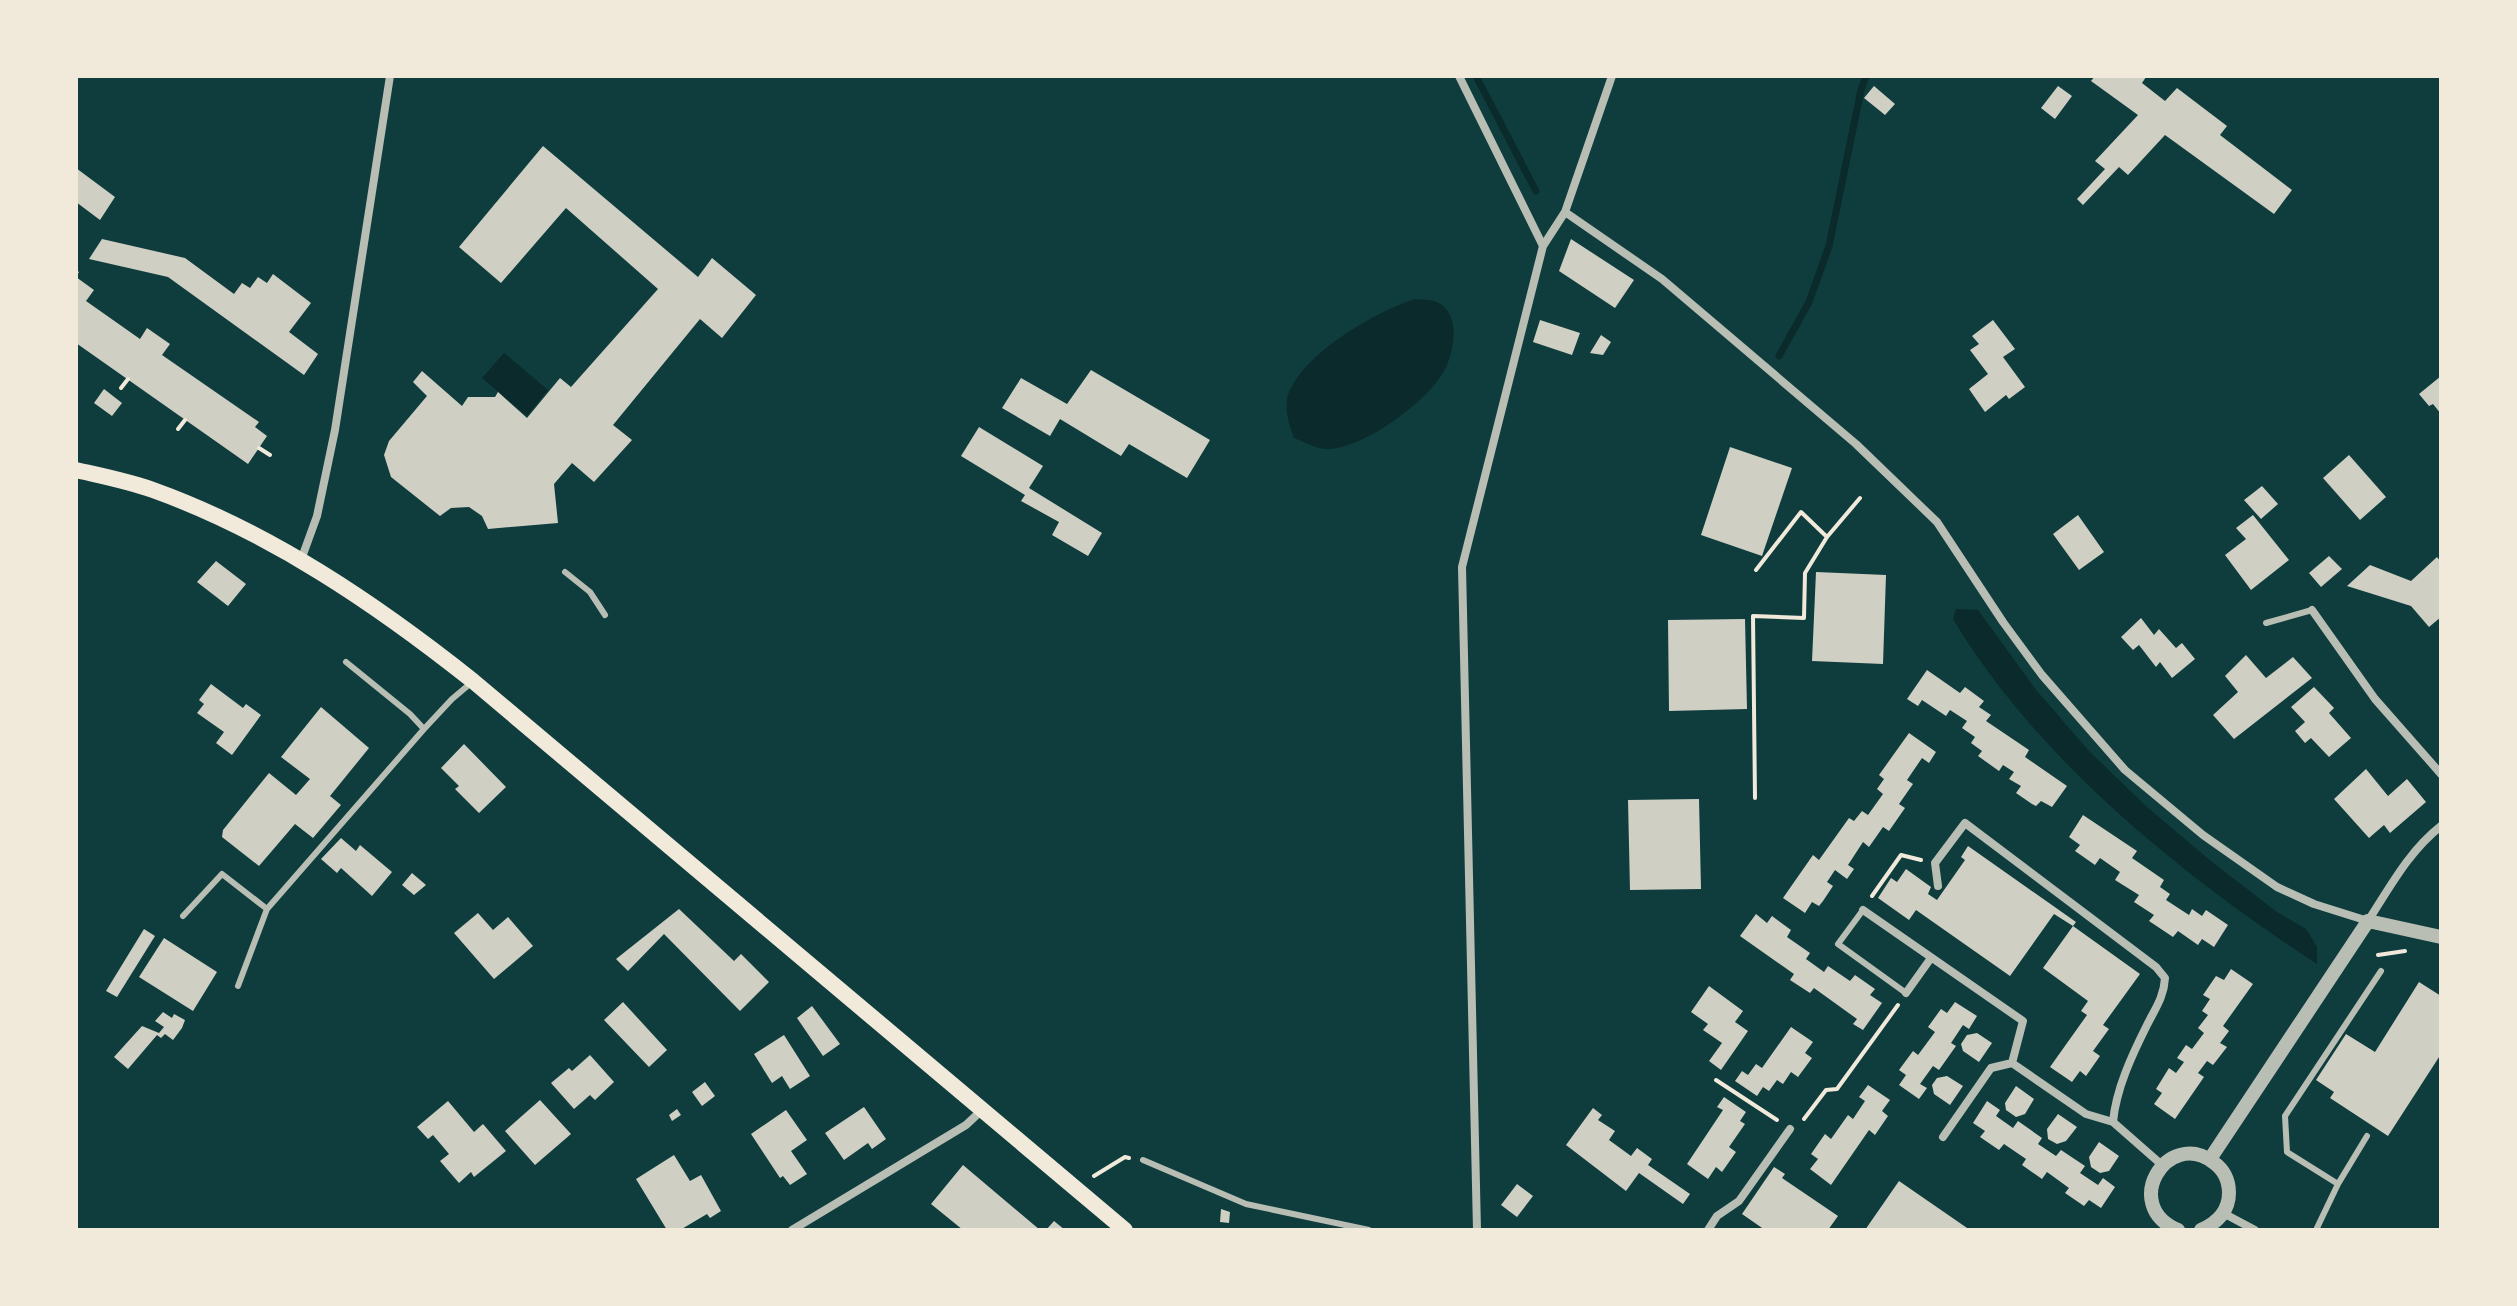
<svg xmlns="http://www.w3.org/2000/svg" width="2517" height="1306" font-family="Montserrat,sans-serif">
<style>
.water{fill:#0a2a2b}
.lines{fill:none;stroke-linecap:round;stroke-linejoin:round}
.stream{stroke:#0a2a2b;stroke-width:7}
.building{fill:#cfcfc3}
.path{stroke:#f1e9da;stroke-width:4}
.service{stroke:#b8beb3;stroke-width:6}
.minor{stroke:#b8beb3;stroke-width:8}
.tertiary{stroke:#b8beb3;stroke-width:14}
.secondary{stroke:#f1e9da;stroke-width:16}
</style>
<rect width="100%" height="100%" fill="#0f3d3e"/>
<!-- water -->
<path class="water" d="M1415,299C1421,300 1428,299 1434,301C1462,310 1455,351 1444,371C1426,403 1365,447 1329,449C1318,450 1304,442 1294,438C1289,425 1284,408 1288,395C1303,353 1375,312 1415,299Z
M504,353L548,390L527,416L482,378Z
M1956,609L1978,610L2037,691L2089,751L2147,807L2212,862L2277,912L2306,929L2317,947V964C2181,875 2037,759 1953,619Z"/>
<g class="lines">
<!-- stream -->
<path class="stream" d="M1476,76L1536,191
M1779,356L1809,302L1829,246L1861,90L1866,76"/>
</g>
<!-- building -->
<path class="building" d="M2095,76H2144L2146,77L2142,83L2165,101L2177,88L2227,126L2220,135L2292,190L2274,214L2165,135L2128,175L2119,167L2083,205L2077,199L2105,169L2095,161L2138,115L2091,81Z
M1874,86L1895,104L1885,115L1864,98Z
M2058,86L2072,96L2055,119L2041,108Z
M543,146L698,277L712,258L756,295L722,338L700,319L613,425L632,440L594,482L572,463L554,484L558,523L488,529L482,516L469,507L451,508L440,516L391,477L384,455L389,441L427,396L413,382L422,371L462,406L468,397H495L498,392L527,418L560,378L571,387L658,289L566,208L501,283L459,247Z
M76,168L115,197L100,220L76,202Z
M102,239L185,258L234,294L242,283L250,288L258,277L267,283L273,274L311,303L289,332L318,354L304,375L168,277L89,259Z
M1571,239L1634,280L1615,308L1559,271Z
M76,270L79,272L76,277L94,290L86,301L140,339L147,328L170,344L162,355L259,422L255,427L267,436L248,464L76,343Z
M1540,320L1580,333L1572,355L1533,342Z
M1993,320L2015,349L2003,357L2025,387L2009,399L2006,395L1985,412L1969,389L1988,374L1970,350L1979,344L1972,336Z
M1601,335L1611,342L1603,355L1590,353Z
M1091,370L1210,440L1187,478L1129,444L1121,456L1060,419L1050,436L1002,408L1021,378L1067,404Z
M2441,376V414L2433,404L2429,406L2419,394Z
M104,389L122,403L112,416L94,403Z
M979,427L1043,466L1029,488L1102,533L1088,556L1052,535L1059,522L1021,501L1025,495L961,456Z
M1730,447L1792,468L1762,556L1701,535Z
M2349,455L2386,497L2360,520L2323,478Z
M2262,486L2278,504L2261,519L2244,500Z
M2078,515L2104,552L2079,570L2053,534Z
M2253,515L2289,560L2251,590L2225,555L2246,539L2236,528Z
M2329,556L2342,569L2321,587L2309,573Z
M2437,557L2441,562V617L2429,627L2411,606L2347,586L2370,565L2411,581Z
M216,561L246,584L228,606L197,582Z
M1816,572L1886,575L1883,664L1812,661Z
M2141,618L2154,635L2159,629L2176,648L2182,643L2195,659L2172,678L2160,662L2156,667L2139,645L2133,650L2121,637Z
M1745,619L1747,709L1669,711L1668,620Z
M2246,655L2266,678L2293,657L2312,678L2234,739L2213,715L2238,692L2225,676Z
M1927,670L1960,693L1965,687L1984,701L1979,707L1991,715L1986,721L2029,750L2025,757L2067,786L2052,807L2041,801L2036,806L2032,804L2016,793L2021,786L2009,779L2014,772L2003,765L1999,771L1978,756L1982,751L1971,743L1975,737L1962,728L1967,721L1950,710L1946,716L1922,700L1918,706L1907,699Z
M211,684L243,708L246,704L261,715L232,755L216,743L224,732L197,713L204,704L199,700Z
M2314,687L2334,708L2329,713L2351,738L2329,757L2311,738L2305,743L2295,731L2305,722L2291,707Z
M321,707L369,748L330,796L341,805L313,838L295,824L259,866L222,837L223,830L269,773L296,795L310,779L281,757Z
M1909,733L1936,752L1929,763L1922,758L1907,780L1913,784L1899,804L1905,808L1889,831L1883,827L1869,847L1863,842L1848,865L1854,869L1847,879L1835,870L1827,882L1833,886L1823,901L1819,906L1812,902L1805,913L1783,898L1813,855L1819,860L1849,818L1854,821L1862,811L1868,815L1883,794L1877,789L1884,779L1879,775Z
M464,744L506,787L479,813L455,789L459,786L441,768Z
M2366,769L2388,796L2407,779L2426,802L2390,833L2384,825L2369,838L2334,799Z
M1699,799L1701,889L1630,890L1628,800Z
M2083,815L2137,851L2132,858L2164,880L2160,887L2170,894L2166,900L2189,915L2192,909L2202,916L2206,910L2228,925L2214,947L2202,939L2198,945L2178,931L2173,937L2149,921L2154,915L2134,902L2139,895L2115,880L2120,872L2100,858L2095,865L2075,851L2080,845L2069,837Z
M341,838L356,851L360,845L392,872L372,896L341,868L337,873L321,859Z
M1968,846L2076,922L2073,926L2054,914L2010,976L1916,910L1909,920L1878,898L1891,878L1897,882L1906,869L1931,887L1928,894L1937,900L1965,860L1961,857Z
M412,873L426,885L414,895L402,885Z
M679,909L734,961L741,954L769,982L740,1011L664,934L628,971L616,959Z
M478,913L493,930L508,917L533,946L494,979L454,933Z
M1756,914L1767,923L1772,916L1791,930L1787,937L1810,953L1806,959L1824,972L1828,966L1850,981L1855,975L1875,989L1870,995L1882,1003L1863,1030L1853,1024L1857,1019L1814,988L1810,993L1790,980L1794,974L1740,936Z
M2073,926L2140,974L2103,1025L2109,1029L2093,1051L2100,1056L2086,1076L2080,1071L2072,1082L2050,1067L2087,1015L2081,1011L2088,1001L2043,968Z
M144,929L155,936L117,997L106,991Z
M164,938L217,972L193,1011L139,977Z
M2231,969L2253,984L2223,1026L2229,1031L2220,1043L2227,1047L2213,1065L2207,1061L2198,1073L2204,1077L2175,1119L2154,1104L2162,1093L2156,1089L2169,1068L2176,1073L2184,1062L2177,1058L2186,1045L2192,1049L2204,1033L2198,1028L2208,1015L2202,1011L2210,999L2203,995L2216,976L2224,980Z
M2419,982L2441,996V1054L2388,1136L2330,1098L2334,1092L2316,1080L2346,1034L2375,1052Z
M1709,986L1743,1011L1735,1022L1748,1031L1721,1070L1709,1061L1722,1043L1703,1030L1708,1024L1691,1012Z
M623,1002L667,1050L649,1067L604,1020Z
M1955,1002L1977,1016L1969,1029L1963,1025L1951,1043L1956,1046L1939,1070L1933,1066L1920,1084L1927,1088L1919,1099L1899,1085L1906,1075L1899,1070L1913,1051L1918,1055L1935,1032L1928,1027L1941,1009L1947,1013Z
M812,1006L840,1044L823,1056L797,1018Z
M163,1012L172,1018L174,1014L185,1020L182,1028L173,1040L165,1034L161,1038L157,1035L128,1069L114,1057L142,1026L159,1033L164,1027L155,1021Z
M1791,1027L1813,1042L1805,1053L1812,1058L1798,1077L1791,1072L1783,1084L1777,1080L1769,1091L1763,1087L1757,1096L1735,1081L1742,1071L1748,1075L1756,1064L1762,1068Z
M1977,1033L1992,1043L1979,1062L1963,1051L1961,1044L1967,1035Z
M784,1035L810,1076L790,1089L782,1076L772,1083L754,1054Z
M590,1055L614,1082L595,1100L590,1095L574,1109L551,1083L569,1068L572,1071Z
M1947,1076L1963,1086L1950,1105L1934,1094L1932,1085L1937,1078Z
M705,1082L715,1096L702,1106L692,1092Z
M1868,1085L1890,1100L1882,1111L1888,1116L1875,1135L1869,1130L1831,1185L1810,1169L1818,1159L1811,1154L1825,1134L1831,1139L1848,1115L1853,1119L1865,1101L1859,1097Z
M2016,1086L2034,1099L2025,1114L2016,1117L2006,1110L2005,1103Z
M1724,1097L1746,1112L1740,1121L1745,1124L1729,1147L1736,1152L1722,1172L1716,1167L1708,1179L1687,1164L1723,1110L1717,1107Z
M540,1100L571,1134L535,1165L505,1131Z
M448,1101L474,1132L483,1124L506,1151L474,1177L471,1172L459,1183L440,1161L449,1154L433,1135L428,1139L417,1127Z
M1987,1101L2000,1110L1996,1116L2013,1128L2018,1121L2042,1138L2038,1144L2056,1156L2061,1150L2085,1166L2080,1173L2098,1185L2103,1178L2115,1187L2101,1208L2089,1200L2084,1206L2065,1193L2069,1188L2047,1172L2042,1179L2022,1165L2026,1159L2004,1144L1999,1150L1980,1137L1985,1131L1973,1123Z
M864,1107L886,1139L872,1149L868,1143L844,1160L825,1133Z
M1593,1108L1602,1115L1598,1120L1615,1131L1609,1140L1631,1156L1637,1148L1652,1159L1648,1165L1690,1194L1683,1204L1639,1173L1626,1191L1566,1145Z
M677,1109L681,1115L672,1121L669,1115Z
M786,1110L807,1140L791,1151L807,1174L790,1185L783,1176L780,1178L751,1134Z
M2058,1114L2077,1127L2066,1141L2057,1144L2048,1139L2047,1129Z
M2099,1142L2119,1156L2109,1171L2100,1173L2091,1167L2089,1157Z
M674,1155L690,1181L701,1175L721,1211L710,1218L707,1214L680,1230H667L636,1179Z
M963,1165L1040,1230H963L931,1204Z
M1774,1167L1785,1174L1782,1178L1838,1216L1828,1230H1765L1742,1214Z
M1899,1181L1970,1230H1865Z
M1517,1184L1533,1196L1517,1217L1501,1205Z
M1221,1209L1230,1212L1229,1223L1220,1222Z
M1054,1221L1065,1230H1046Z"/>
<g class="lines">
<!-- path -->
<path class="path" d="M121,388L128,379
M178,429L185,420
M259,448L270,455
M1827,537L1860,498
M1755,798L1753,616L1804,618L1805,573L1827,537L1801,512L1756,570
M1872,896L1901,855L1921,860
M2378,955L2405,951
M1716,1080L1777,1120
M1804,1119L1826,1090L1837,1089L1898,1005
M1094,1176L1125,1157L1129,1158"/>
<!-- service -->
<path class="service" d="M565,572L590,592L605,615
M2266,623L2312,610
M346,662L410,714L424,729
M1863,910L1838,944L1906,993
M183,916L222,874L267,909
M238,986L267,909L424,729L452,699L471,683
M1143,1160L1246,1204L1369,1230
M2338,1184L2367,1136
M2316,1230L2338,1184L2287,1152L2285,1116L2381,971"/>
<!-- minor -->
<path class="minor" d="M1459,76L1543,246
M1565,212L1662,279L1856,444L1937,522L2003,622L2042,675L2125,770L2203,835L2277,887L2314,904L2368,921C2390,887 2409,851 2441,826
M301,560L317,516L335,430L390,76
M2312,610L2375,699L2441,774
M1938,886L1935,863L1965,823L2156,967L2165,978C2164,997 2155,1009 2147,1025C2132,1055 2116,1089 2113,1122
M1863,910L2023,1021L2012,1063
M1906,993L1931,958
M1943,1137L1991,1068L2012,1063L2086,1114L2113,1122L2162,1165
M2223,1213L2255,1230
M792,1230L966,1125L982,1110
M1477,1230L1462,567L1543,246L1565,212L1612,76
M1708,1230L1717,1216L1739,1201L1790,1129"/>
<!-- tertiary -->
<path class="tertiary" d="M2210,1159L2368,921L2441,937
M2178,1230C2120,1206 2167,1128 2213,1162C2223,1169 2229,1180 2229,1193C2229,1211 2217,1223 2201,1230"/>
<!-- secondary -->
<path class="secondary" d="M76,470C102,476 128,481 153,490C270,532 376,604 473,681L1125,1230"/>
</g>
<!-- border -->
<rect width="2517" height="1306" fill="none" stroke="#f1e9da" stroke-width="156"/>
</svg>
